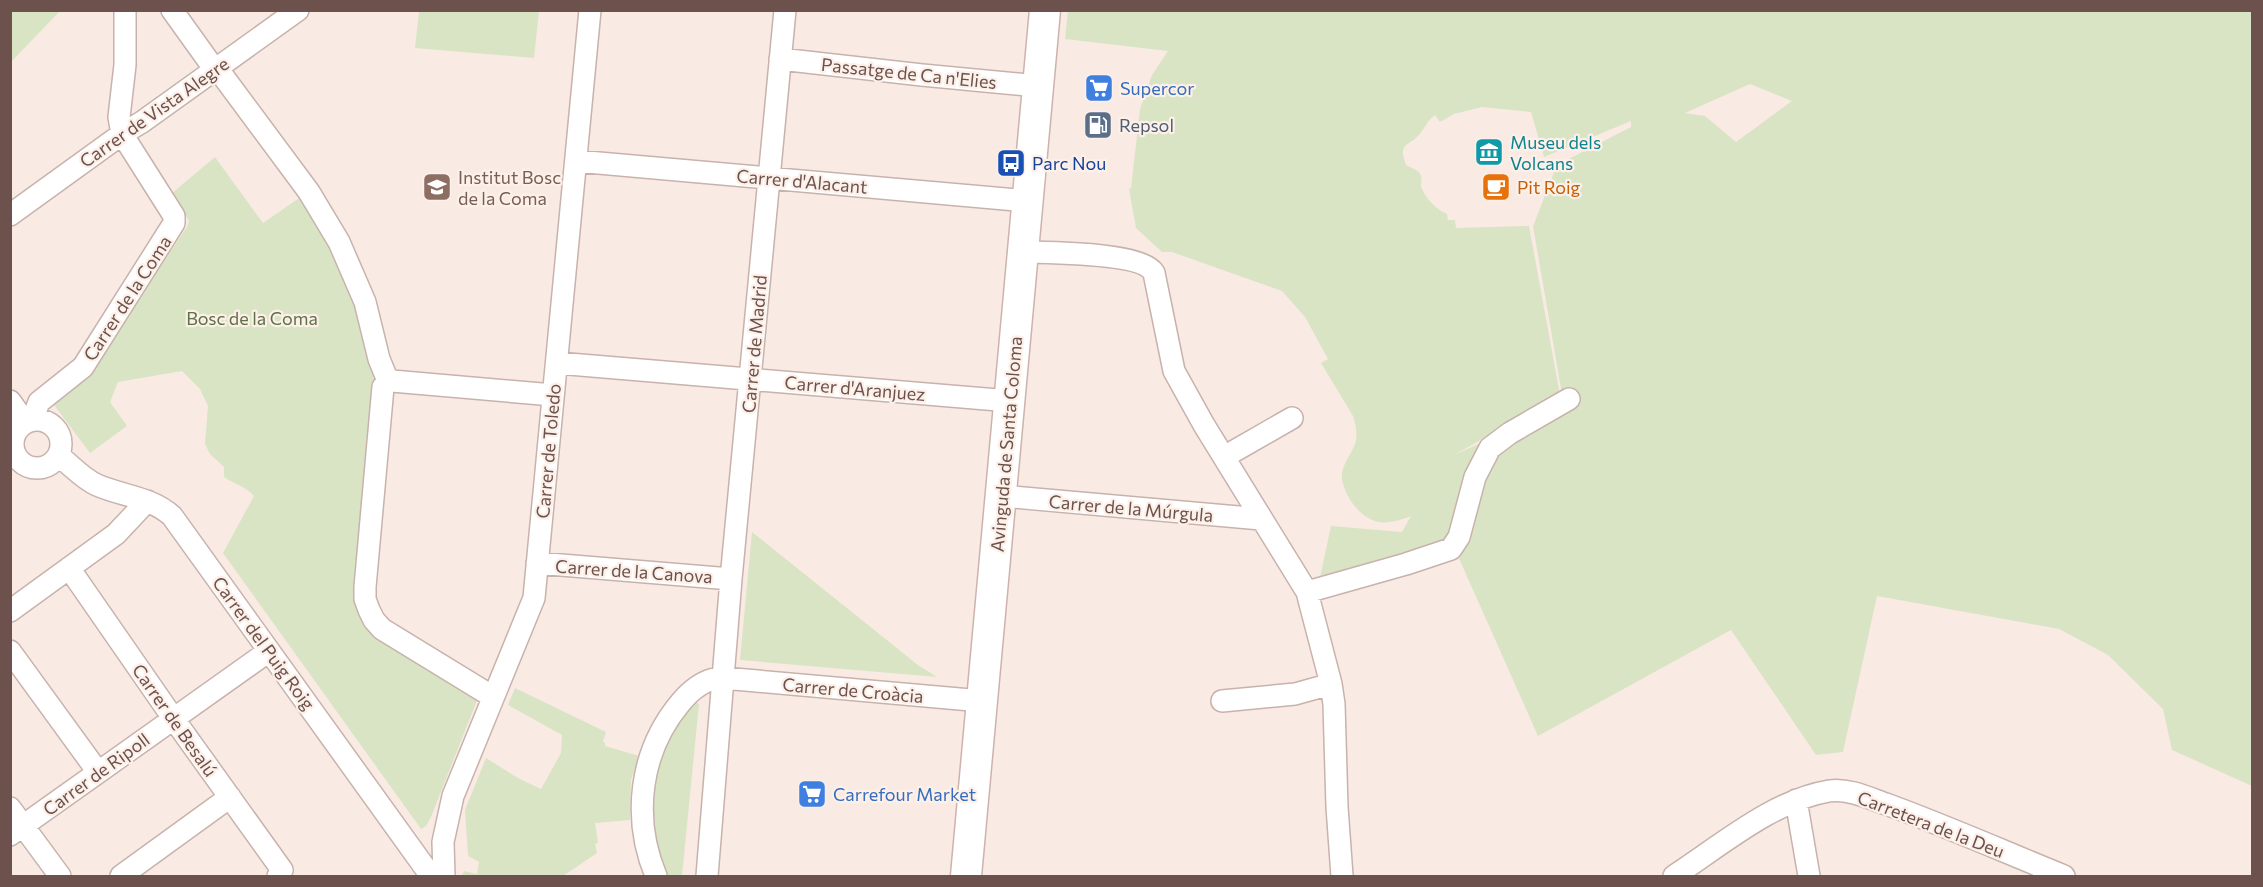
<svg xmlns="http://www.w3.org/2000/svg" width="2263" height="887" font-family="Commissioner,sans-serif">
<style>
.green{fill:#d9e4c4;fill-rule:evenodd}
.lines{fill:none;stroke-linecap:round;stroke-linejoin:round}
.street-casing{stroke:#c8b2ac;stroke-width:24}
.secondary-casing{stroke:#cdb3ac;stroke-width:33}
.street{stroke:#fff;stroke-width:21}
.secondary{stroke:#fff;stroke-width:30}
.labels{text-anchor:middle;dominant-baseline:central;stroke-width:4.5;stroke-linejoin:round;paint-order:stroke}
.street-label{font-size:18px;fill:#6d514d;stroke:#fcf0e9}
.shop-label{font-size:18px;fill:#366cbe;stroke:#fcf0e9;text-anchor:start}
.service-label{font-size:18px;fill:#4e5e75;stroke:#fcf0e9;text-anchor:start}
.culture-label{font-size:18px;fill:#0d838f;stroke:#fcf0e9;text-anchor:start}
.transit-label{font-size:18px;fill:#164399;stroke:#fcf0e9;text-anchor:start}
.education-label{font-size:18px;fill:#785e54;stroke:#fcf0e9;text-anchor:start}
.food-label{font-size:18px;fill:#c56008;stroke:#fcf0e9;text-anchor:start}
.park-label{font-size:18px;fill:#5e7247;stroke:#fcf0e9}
</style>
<rect width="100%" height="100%" fill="#f9ebe4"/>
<!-- green -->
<path class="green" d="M11,10L60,11L11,62L10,11Z
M1068,10L2252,11V786L2172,750L2163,709L2108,655L2059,629L1877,596L1843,752L1816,755L1731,630L1538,736L1457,554L1319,582L1331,526L1402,532L1411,516C1401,520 1387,525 1375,521C1358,516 1344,494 1342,479C1340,467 1351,455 1355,444C1358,436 1356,425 1353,416L1321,363L1328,359L1305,317L1282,291L1172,252H1162L1136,228L1129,189L1131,188L1140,109L1152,75L1168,51L1065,39ZM1750,84L1792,101L1736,142L1705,116L1685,113ZM1482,107L1531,112L1544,157L1631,121V127L1557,165L1533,226L1564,406L1456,454L1560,395L1529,226L1456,228L1455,220H1448L1447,214C1437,210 1424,197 1421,186C1421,183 1422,179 1421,176C1420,170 1411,168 1406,165C1405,161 1402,155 1403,151C1404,144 1412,142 1416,138C1424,131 1426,121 1435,115L1440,122L1454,114Z
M419,11H539L534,58L415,48Z
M215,157L263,223L305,194L355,289L377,376L356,594L478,698L431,817L426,826L421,829L223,553L254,496C247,487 234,484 224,477V467L210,454L205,444L208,406L200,389L182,371L118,382L110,402L127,426L90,453L51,401L95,363L187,227L189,221L172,193Z
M752,532L918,665L937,677L740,660Z
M515,688L606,732L603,742L605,743V746L639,756L631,780L630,820L595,823L598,843L595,844L597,853L563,876H462L464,871L477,874L479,862L468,856L465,810L486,758L518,778L541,789L561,753L562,735L508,705Z
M692,700L699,704L682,876H664L650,829L654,761Z"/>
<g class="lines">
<!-- street casing -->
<g class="street-casing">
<path id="street" d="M172,10L215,70
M780,59L922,75L1038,86
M217,68L309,192L339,242L365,302L379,359L388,381
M576,161L1028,201
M10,215L122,134L142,122L298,10
M1023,252C1048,253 1142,252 1154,273L1174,371L1204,425L1307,592L1331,684L1334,704L1337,807L1342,876
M557,363L1010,401
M10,401L25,422
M36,419V410L39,402L83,367L174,223V216L122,134L119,117L125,65V10
M13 444a24 24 0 1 1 48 0a24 24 0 1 1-48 0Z
M59,456C71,465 83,479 97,485C122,496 151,497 172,516L431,876
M1224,457L1292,418
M1001,496L1261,519
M537,563L731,579
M69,568L173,718L282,870L278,876
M1307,592L1406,564L1451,549L1459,537L1475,477L1490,448L1510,433L1569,399
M10,611L116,534L147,501
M10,651L98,772
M493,697L382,629L374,620L369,610L365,599V587L383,387L388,381H392L553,395
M1222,701L1295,694L1331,684
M1796,800L1809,876
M10,808L60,876
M10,835L269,651
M121,876L230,797
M444,876L443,842L453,796L534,598L590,10
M656,876C632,818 639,752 681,702C692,689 705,678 723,678L982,701
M707,876L731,579L785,10
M1674,876C1720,846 1774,800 1829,791C1848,788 1869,798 1886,804C1946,826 2005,852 2064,876"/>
</g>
<!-- secondary casing -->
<g class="secondary-casing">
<path id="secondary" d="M966,876L1045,10"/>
</g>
<!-- street -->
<use href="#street" class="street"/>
<!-- secondary -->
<use href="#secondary" class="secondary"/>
</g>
<!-- icons -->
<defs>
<g id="supermarket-square" transform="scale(1.5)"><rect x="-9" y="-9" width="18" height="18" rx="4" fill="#3f7fe0" stroke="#fcf0e9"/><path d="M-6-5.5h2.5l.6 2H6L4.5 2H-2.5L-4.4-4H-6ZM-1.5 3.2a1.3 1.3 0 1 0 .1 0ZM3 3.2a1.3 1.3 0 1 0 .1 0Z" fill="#fff"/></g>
<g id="fuel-square" transform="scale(1.5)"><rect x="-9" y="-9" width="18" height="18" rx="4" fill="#5c6f8a" stroke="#fcf0e9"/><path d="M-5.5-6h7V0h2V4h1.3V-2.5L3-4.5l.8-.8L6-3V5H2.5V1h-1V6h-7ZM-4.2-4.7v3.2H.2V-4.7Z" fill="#fff"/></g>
<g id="museum-square" transform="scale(1.5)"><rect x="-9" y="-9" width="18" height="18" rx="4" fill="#0f9aa8" stroke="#fcf0e9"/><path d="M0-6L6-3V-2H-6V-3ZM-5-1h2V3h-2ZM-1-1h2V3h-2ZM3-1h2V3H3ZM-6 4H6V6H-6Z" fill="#fff"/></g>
<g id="bus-square" transform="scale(1.5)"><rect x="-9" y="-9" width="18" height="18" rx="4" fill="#1a4fb4" stroke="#fcf0e9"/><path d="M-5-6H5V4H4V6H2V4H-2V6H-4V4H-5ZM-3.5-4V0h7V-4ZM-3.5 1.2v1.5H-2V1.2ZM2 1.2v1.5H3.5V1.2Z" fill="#fff"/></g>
<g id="school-square" transform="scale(1.5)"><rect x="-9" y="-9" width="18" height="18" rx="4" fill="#8d6e63" stroke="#fcf0e9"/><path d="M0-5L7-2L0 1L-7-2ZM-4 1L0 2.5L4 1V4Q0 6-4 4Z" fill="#fff"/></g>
<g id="cafe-square" transform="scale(1.5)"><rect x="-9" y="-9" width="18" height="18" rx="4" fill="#e8710a" stroke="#fcf0e9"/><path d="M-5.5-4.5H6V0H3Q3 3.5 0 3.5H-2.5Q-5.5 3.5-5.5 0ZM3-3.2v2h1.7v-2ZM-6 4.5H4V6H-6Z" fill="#fff"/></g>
</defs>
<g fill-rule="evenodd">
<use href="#supermarket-square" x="1099" y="88"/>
<use href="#fuel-square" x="1098" y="125"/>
<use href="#museum-square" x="1489" y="152"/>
<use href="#bus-square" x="1011" y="163"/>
<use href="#school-square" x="437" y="187"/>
<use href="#cafe-square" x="1496" y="187"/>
<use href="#supermarket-square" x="812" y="794"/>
</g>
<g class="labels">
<!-- street labels -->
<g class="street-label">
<text transform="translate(909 73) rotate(6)">Passatge de Ca n'Elies</text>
<text transform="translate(154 112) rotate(-35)">Carrer de Vista Alegre</text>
<text transform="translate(802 181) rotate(5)">Carrer d'Alacant</text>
<text transform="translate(127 298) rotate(-57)">Carrer de la Coma</text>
<text transform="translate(754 344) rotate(-85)">Carrer de Madrid</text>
<text transform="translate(855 388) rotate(5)">Carrer d'Aranjuez</text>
<text transform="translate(1006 444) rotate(-85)">Avinguda de Santa Coloma</text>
<text transform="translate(548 451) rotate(-85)">Carrer de Toledo</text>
<text transform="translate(1131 508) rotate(5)">Carrer de la Múrgula</text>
<text transform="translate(634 571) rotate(4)">Carrer de la Canova</text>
<text transform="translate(264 643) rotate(54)">Carrer del Puig Roig</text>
<text transform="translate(853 690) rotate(5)">Carrer de Croàcia</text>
<text transform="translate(175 720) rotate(55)">Carrer de Besalú</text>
<text transform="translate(96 774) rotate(-36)">Carrer de Ripoll</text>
<text transform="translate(1931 824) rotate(21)">Carretera de la Deu</text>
</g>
<!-- shop labels -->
<g class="shop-label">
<text x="1120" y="88">Supercor</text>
<text x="833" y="794">Carrefour Market</text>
</g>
<!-- service labels -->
<g class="service-label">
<text x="1119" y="125">Repsol</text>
</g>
<!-- culture labels -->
<g class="culture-label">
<text x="1510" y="142">Museu dels<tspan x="1510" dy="21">Volcans</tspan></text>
</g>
<!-- transit labels -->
<g class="transit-label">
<text x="1032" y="163">Parc Nou</text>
</g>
<!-- education labels -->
<g class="education-label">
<text x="458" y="177">Institut Bosc<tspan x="458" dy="21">de la Coma</tspan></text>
</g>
<!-- food labels -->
<g class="food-label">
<text x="1517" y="187">Pit Roig</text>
</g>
<!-- park labels -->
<g class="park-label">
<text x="252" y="318">Bosc de la Coma</text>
</g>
</g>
<!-- border -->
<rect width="2263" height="887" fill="none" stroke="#6d514d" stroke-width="24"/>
</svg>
